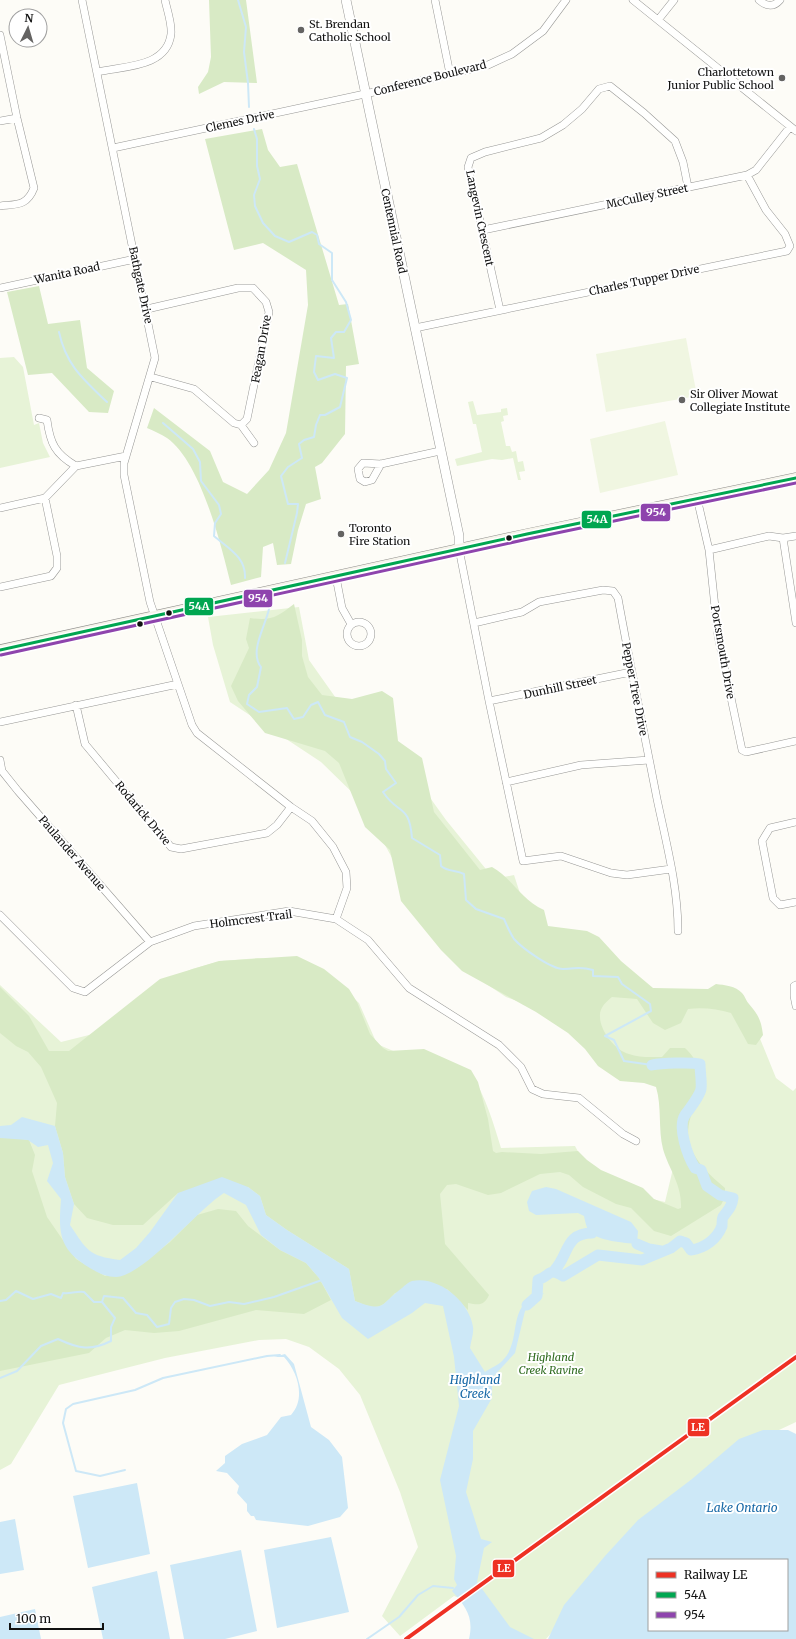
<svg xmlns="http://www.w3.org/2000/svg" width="796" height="1639" font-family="Merriweather,serif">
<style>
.green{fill:#e7f3d7}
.forest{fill:#d8eac5}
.pitch{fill:#f0f6e1}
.water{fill:#cde8f7;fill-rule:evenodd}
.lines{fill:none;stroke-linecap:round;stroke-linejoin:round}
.stream{stroke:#cde8f7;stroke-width:2}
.river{stroke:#cde8f7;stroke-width:11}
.minor-casing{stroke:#979795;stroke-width:8}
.tertiary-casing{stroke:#979795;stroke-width:10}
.secondary-casing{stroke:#8e8d8b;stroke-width:11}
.minor{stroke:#fffffe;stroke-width:7}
.tertiary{stroke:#fffffe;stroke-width:9}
.secondary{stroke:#f6f4eb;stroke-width:10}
.bus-1-casing{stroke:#fff;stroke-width:6}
.bus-2-casing{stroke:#fff;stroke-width:6}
.bus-1{stroke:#00a651;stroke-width:3}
.bus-2{stroke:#8e44ad;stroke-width:3}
.rail-1-casing{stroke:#fff;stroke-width:7}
.rail-1{stroke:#ee3124;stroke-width:4}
.poi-dot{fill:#646362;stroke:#fff;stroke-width:1.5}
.bus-dot{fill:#111;stroke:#fff;stroke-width:1.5}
.labels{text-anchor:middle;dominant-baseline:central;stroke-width:4;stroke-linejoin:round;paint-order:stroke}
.poi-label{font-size:11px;fill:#111;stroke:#fff;text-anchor:start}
.street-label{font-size:11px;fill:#111;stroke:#fff}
.park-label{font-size:11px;font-style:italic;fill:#2f6b1f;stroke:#fff}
.water-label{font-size:12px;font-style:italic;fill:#1768a6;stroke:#fff}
.line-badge{stroke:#fff;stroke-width:1.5}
.badge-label{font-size:11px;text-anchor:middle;font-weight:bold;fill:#fff}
</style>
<rect width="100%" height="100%" fill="#fdfcf7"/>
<!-- green -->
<path class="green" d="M14,357L23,367L34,425L39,423L43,443L50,457L0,468V358Z
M473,401L477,415L501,412V409L507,408L508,415L503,416L504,421L501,422L506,446H510L512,452L516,451L518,462L523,461L525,471L519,472L521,480H518L513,458L502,460L492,459L457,466L455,459L482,452L476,424H473L468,402Z
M299,607L309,660L338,701L413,774L446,820L494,879L514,875L536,942L640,987L746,1004L776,1078L793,1091L796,1088V1422L739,1449L580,1601L546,1639H490L478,1605L454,1596L400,1636L382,1616L418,1547L400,1492L360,1395L339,1369L309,1347L286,1339L259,1340L165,1358L59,1385L11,1464L0,1470V985L61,1042L109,1030L163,983L192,969L221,961L258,958L290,961L331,978L359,1003L377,1044L419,1062L471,1074C486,1097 493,1122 501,1148L575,1146L583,1161L635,1195L665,1202L694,1081L648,1070L571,1020L506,997L470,973L391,856L361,801L321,762L230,702L213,645L208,617Z"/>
<!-- forest -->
<path class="forest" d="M209,0H246L257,83L224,82L199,94L198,87L208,72L211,57Z
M262,129L268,150L280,167L297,164L339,305L348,304L359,364L346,366L345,434L322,463L315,467L321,499L306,504L298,530L291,564L277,565L273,543L263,547L261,577L231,585C221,545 201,462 167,438C161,434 154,431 147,428L154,408L210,451L223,482L247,494L269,470L286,433L308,305L306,270L263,243L234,250L205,139Z
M39,286L48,324L80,320L87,368L114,391L108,413L89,412L52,373L28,375L7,292Z
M294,604L302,640V656L308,677L322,695L352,699L382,691L393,698L398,741L422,758L434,812L480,870L492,867C513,879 520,899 544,910L548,926L587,931L599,937L621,961L653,988L708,989L716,984C724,985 736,986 742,993C745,996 746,1001 749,1004C759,1016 761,1020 763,1035L756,1045L748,1044L731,1013C717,1009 703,1007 688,1009L681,1023L665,1030L653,1023L637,999L612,997C606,1002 599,1008 600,1017C600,1031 616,1051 629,1054C639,1058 651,1057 662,1057L670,1048H685C691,1054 698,1062 700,1071C707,1091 681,1119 690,1146C697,1164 711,1176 725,1188V1197L721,1205L671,1236L654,1231L631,1208L616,1204L583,1187L569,1175L560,1172L540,1174L501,1193L488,1195L456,1184L447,1185L440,1194L445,1244L489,1295C484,1306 479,1305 468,1303V1310L447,1289L395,1293C380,1310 376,1310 355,1301L349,1269L287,1230L266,1215L260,1196L248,1187L178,1193L143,1225H113L87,1218L74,1204L65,1177L63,1153L55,1126L57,1103L41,1067L28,1052L16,1046L0,1033V987L29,1016L49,1051H69L160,979L219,961L297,956L324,969L349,989L357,1002L370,1034L383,1048L388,1051L424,1049L471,1070L478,1082L488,1119L493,1151L496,1153L502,1152L541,1154L578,1151L587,1160L601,1170L643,1188L654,1199L678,1209L681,1208C682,1184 669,1170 663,1149C658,1129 662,1107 656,1087L644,1083L620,1081L598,1066L585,1049L568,1033L536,1012L462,971L441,950L401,901L390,850L365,827L339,763L325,751L265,733L238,701L231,686L249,648L246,639L250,618C272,621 277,617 294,604Z
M7,1137L29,1140L35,1155L32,1171L47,1217L76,1259L105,1276L143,1263L170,1242L197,1215L218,1209L236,1211L248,1226L280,1250L306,1263L319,1278L331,1300L304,1314L256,1310L179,1331L154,1333L125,1330L106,1338L89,1353L0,1371V1138Z"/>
<!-- pitch -->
<path class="pitch" d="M686,338L697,396L606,412L596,354Z
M665,421L678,475L600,493L590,439Z"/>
<!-- water -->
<path class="water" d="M22,1117L55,1126L63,1153L65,1177L74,1204L70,1225C87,1250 88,1256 120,1260L136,1248L150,1232L178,1193L222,1177L248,1187L260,1196L266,1215L287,1230L349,1269L355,1301C386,1313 380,1304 402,1288C405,1285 409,1282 412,1281C438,1275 470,1302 473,1327C474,1333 471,1341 470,1348L485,1372C490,1368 499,1365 503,1360C524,1338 504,1303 544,1293L525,1311L515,1353L492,1378V1398L473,1431V1459L466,1492L481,1539L492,1542L484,1548L477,1582L510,1627L534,1639H469C474,1617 466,1607 452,1591L457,1585L454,1579L456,1556L440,1480L459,1406L454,1357L443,1306L425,1303L412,1313L368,1339L342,1318L319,1278L306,1263L280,1250L261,1235L246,1205L224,1193C198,1209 144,1276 116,1277C104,1277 95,1271 85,1265C57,1247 59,1228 61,1199L47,1181L53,1163L48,1145L38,1147L28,1140L0,1138V1126L11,1125Z
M546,1187L556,1189L631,1222L638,1231L637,1244C626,1243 596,1241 589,1231C586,1227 585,1220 584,1216L578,1213L536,1215L529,1211L527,1202L532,1191Z
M285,1354L294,1364L311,1427L329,1440L342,1457L348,1508L340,1517L308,1526L256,1520L254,1516H251L247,1511V1504L237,1493L239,1486L227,1473L216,1471L225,1463V1456L242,1444L267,1435L281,1417L291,1415C306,1399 298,1372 284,1357H274Z
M763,1430H788L796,1434V1639H548L564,1605L605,1556L638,1520L692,1479L739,1439ZM649,1560H787V1630H649Z
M137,1483L150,1554L88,1568L73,1496Z
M15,1519L24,1570L0,1574V1522Z
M331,1537L349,1612L277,1628L264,1550Z
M241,1550L257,1631L225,1639H184L170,1565Z
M157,1571L170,1639H103L92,1587Z
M35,1609L41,1639H0V1617Z"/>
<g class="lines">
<!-- stream -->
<path class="stream" d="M238,0L246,27L244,52L248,83L249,107
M254,129L257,139V166L260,179L254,195L255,206L263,223L275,236L289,242L312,232L317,235L319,244L332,253V280L346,302L351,320L344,332H336L331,338L334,358L316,356L314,372L318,380L335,374L347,378L340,407L325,415H320L316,425L314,437L304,440L299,444L302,458L288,467L281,476L288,504H298L297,513L285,563
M59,332C66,365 83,379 107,402
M163,423L193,449L200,462L201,481L219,505L221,514L215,523L214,536C229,549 246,557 245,578
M269,609C265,627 249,652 261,667L257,687L249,695L247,704L259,712L287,708L294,719L303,717L311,705L318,702L325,715L344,722L350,737L362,742L379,754L385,761L386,769L396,783L383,792C399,816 409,803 412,838L440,855L441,866C448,872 456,870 464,874L466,900L476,909L504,919C507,926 510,933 514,939C522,948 551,969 563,969C577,969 578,966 593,970V976L618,977L622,984L650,1004L651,1011L605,1036L614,1040L624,1061L652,1065
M0,1301L6,1300L16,1291L33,1299L51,1294L61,1298L63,1293C70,1294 76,1291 84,1292L94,1302H101
M0,1378L17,1371L41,1346L58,1339C79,1349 91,1351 111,1341V1327L115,1318L102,1302L104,1296L123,1298L136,1313L147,1315L157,1327L169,1324L171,1308L175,1302L184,1299L194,1300L210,1306L229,1302L244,1304L274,1297L322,1280
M125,1470L100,1476L76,1471L63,1423L66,1409L73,1404L135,1390L163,1378L267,1356L280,1355
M367,1639L399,1617L418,1595L433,1586L453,1588"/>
<!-- river -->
<path class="river" d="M637,1244L649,1249L661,1251
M554,1271C569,1255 565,1233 592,1233
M527,1305L537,1296L538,1280C552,1275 548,1267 563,1276L598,1255L642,1260L671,1248L680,1241L686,1243L691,1250C705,1248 717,1239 722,1226C722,1223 722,1219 723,1217C728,1210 732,1207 733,1198L720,1195L707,1186L701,1170L695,1168C688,1157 677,1127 685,1115C689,1110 700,1095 701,1089C702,1082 700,1072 700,1064C691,1062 661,1063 652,1065"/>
<!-- minor casing -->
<g class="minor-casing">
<path id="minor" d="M82,0L155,358L124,463V475L150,602L192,725L197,733L291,807L312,821L333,847L346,872L347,888L336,919
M435,0L450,74
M633,0L796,131
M759,0C766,6 773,8 780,0
M658,20L674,0
M0,35L17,118L34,188C27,206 17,204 0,206
M97,72C123,66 167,68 171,34C172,23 167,10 165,0
M0,121L17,118
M113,148L374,92L488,65L512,54L543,31L566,0
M483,230L747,175L756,170L790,127
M0,288L135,259
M147,309L238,288H253L266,302L269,312L247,419L241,425L234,423L194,389L151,377
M500,310L468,167L471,158L485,152L541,138L563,125L582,109L599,89L610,86L644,113L675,141L683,162L688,187
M415,328L787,251L790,246L785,234L766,210L747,175
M39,418L47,420C50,443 55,454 76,466
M241,425L254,443
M381,464L372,480L365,482L360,479L358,469L363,463L381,464L440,451
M697,498L709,550L718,636L742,750L746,752L796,741
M0,508L45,498L76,466L126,456
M796,536L783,538L796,623
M459,549L489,701L523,861L561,856L611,873L627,875L671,869
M709,550L769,536L783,538
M336,577L342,608L351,624
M0,587L51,576L57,568V556L45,498
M347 634a12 12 0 1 1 24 0a12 12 0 1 1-24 0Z
M474,623L522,612L539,602L603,590L613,591L618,598C630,665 644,732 657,799C666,842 678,886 678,931
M489,701L631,672
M76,705L85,744L171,847L181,849L267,833L277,825L291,807
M0,722L178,684
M0,760L2,771L18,791L150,942
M506,782L581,765L649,760
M796,822L770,828L762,841L773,898L780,905L796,902
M0,915L73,988L85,992L150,942L194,926L289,911L336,919L368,940L409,988L499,1045L521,1067L532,1089L543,1094L579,1098L623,1134L636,1141
M796,985L794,986V996L796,1006"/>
</g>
<!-- tertiary casing -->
<g class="tertiary-casing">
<path id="tertiary" d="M346,0L459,536V549"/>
</g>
<!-- secondary casing -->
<g class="secondary-casing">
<path id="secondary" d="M0,650L527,534L796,478"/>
</g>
<!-- minor -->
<use href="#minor" class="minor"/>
<!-- tertiary -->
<use href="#tertiary" class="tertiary"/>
<!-- secondary -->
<use href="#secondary" class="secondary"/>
<!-- bus-1 casing -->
<g class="bus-1-casing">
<path id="bus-1" d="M0,650L527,534L796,478"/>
</g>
<!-- bus-2 casing -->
<g class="bus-2-casing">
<path id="bus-2" d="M1,655L528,539L796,483"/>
</g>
<!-- bus-1 -->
<use href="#bus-1" class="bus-1"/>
<!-- bus-2 -->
<use href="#bus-2" class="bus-2"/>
<!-- rail-1 casing -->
<g class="rail-1-casing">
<path id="rail-1" d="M406,1639L796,1357"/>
</g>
<!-- rail-1 -->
<use href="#rail-1" class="rail-1"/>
</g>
<!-- markers -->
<g class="poi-dot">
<circle cx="301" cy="30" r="4"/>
<circle cx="782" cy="78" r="4"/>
<circle cx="682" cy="400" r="4"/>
<circle cx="341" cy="534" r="4"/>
</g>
<g class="bus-dot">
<circle cx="509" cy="538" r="3.5"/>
<circle cx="169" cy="613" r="3.5"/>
<circle cx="140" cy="624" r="3.5"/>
</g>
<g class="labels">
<!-- poi labels -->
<g class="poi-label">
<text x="309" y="24">St. Brendan<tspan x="309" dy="13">Catholic School</tspan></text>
<text x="774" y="72" text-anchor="end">Charlottetown<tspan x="774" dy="13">Junior Public School</tspan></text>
<text x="690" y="394">Sir Oliver Mowat<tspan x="690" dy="13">Collegiate Institute</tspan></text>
<text x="349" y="528">Toronto<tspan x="349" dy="13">Fire Station</tspan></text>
</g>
<!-- street labels -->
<g class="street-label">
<text transform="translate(430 78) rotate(-14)">Conference Boulevard</text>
<text transform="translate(240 121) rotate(-12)">Clemes Drive</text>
<text transform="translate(647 196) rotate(-12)">McCulley Street</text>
<text transform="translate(480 218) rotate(78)">Langevin Crescent</text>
<text transform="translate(394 231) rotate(78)">Centennial Road</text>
<text transform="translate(67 273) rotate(-12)">Wanita Road</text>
<text transform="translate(644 280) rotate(-12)">Charles Tupper Drive</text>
<text transform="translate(141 285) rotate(78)">Bathgate Drive</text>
<text transform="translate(261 349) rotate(-80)">Feagan Drive</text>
<text transform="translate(723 652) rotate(80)">Portsmouth Drive</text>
<text transform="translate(560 687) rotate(-12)">Dunhill Street</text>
<text transform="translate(635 689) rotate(79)">Pepper Tree Drive</text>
<text transform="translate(143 813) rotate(50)">Rodarick Drive</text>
<text transform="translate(72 853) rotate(49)">Paulander Avenue</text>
<text transform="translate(251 919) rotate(-7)">Holmcrest Trail</text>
</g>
<!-- park labels -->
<g class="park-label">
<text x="551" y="1357">Highland<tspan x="551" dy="13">Creek Ravine</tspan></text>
</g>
<!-- water labels -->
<g class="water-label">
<text x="475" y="1379">Highland<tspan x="475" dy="14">Creek</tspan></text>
<text x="742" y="1507">Lake Ontario</text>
</g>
</g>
<g class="line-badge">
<rect x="640" y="503" width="31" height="19" rx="4" fill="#8e44ad"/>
<rect x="581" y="510" width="31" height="19" rx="4" fill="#00a651"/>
<rect x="243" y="589" width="30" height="19" rx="4" fill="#8e44ad"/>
<rect x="184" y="597" width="30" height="19" rx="4" fill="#00a651"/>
<rect x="687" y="1418" width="23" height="19" rx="4" fill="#ee3124"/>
<rect x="492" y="1559" width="23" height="19" rx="4" fill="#ee3124"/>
</g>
<g class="badge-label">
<text x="656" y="516">954</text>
<text x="597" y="523">54A</text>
<text x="258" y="602">954</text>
<text x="199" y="610">54A</text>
<text x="698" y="1431">LE</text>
<text x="504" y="1572">LE</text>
</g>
<!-- legend -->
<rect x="648" y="1559" width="140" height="72" fill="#ffffff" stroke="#a0a0a0"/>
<rect x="656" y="1572" width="20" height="6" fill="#ee3124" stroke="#a0a0a0"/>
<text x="684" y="1579" font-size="12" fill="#111111">Railway LE</text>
<rect x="656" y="1592" width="20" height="6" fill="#00a651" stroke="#a0a0a0"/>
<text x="684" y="1599" font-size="12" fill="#111111">54A</text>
<rect x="656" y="1612" width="20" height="6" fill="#8e44ad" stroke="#a0a0a0"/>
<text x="684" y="1619" font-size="12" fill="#111111">954</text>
<!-- north arrow -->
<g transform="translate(28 28) rotate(5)"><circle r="19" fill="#ffffff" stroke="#a0a0a0"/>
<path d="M0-3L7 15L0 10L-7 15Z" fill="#646362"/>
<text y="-6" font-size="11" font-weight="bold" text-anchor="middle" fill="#111111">N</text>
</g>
<!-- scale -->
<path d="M10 1623v6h93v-6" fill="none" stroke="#111111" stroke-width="2"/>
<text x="16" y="1623" font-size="12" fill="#111111" stroke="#ffffff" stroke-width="3" paint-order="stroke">100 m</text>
</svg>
